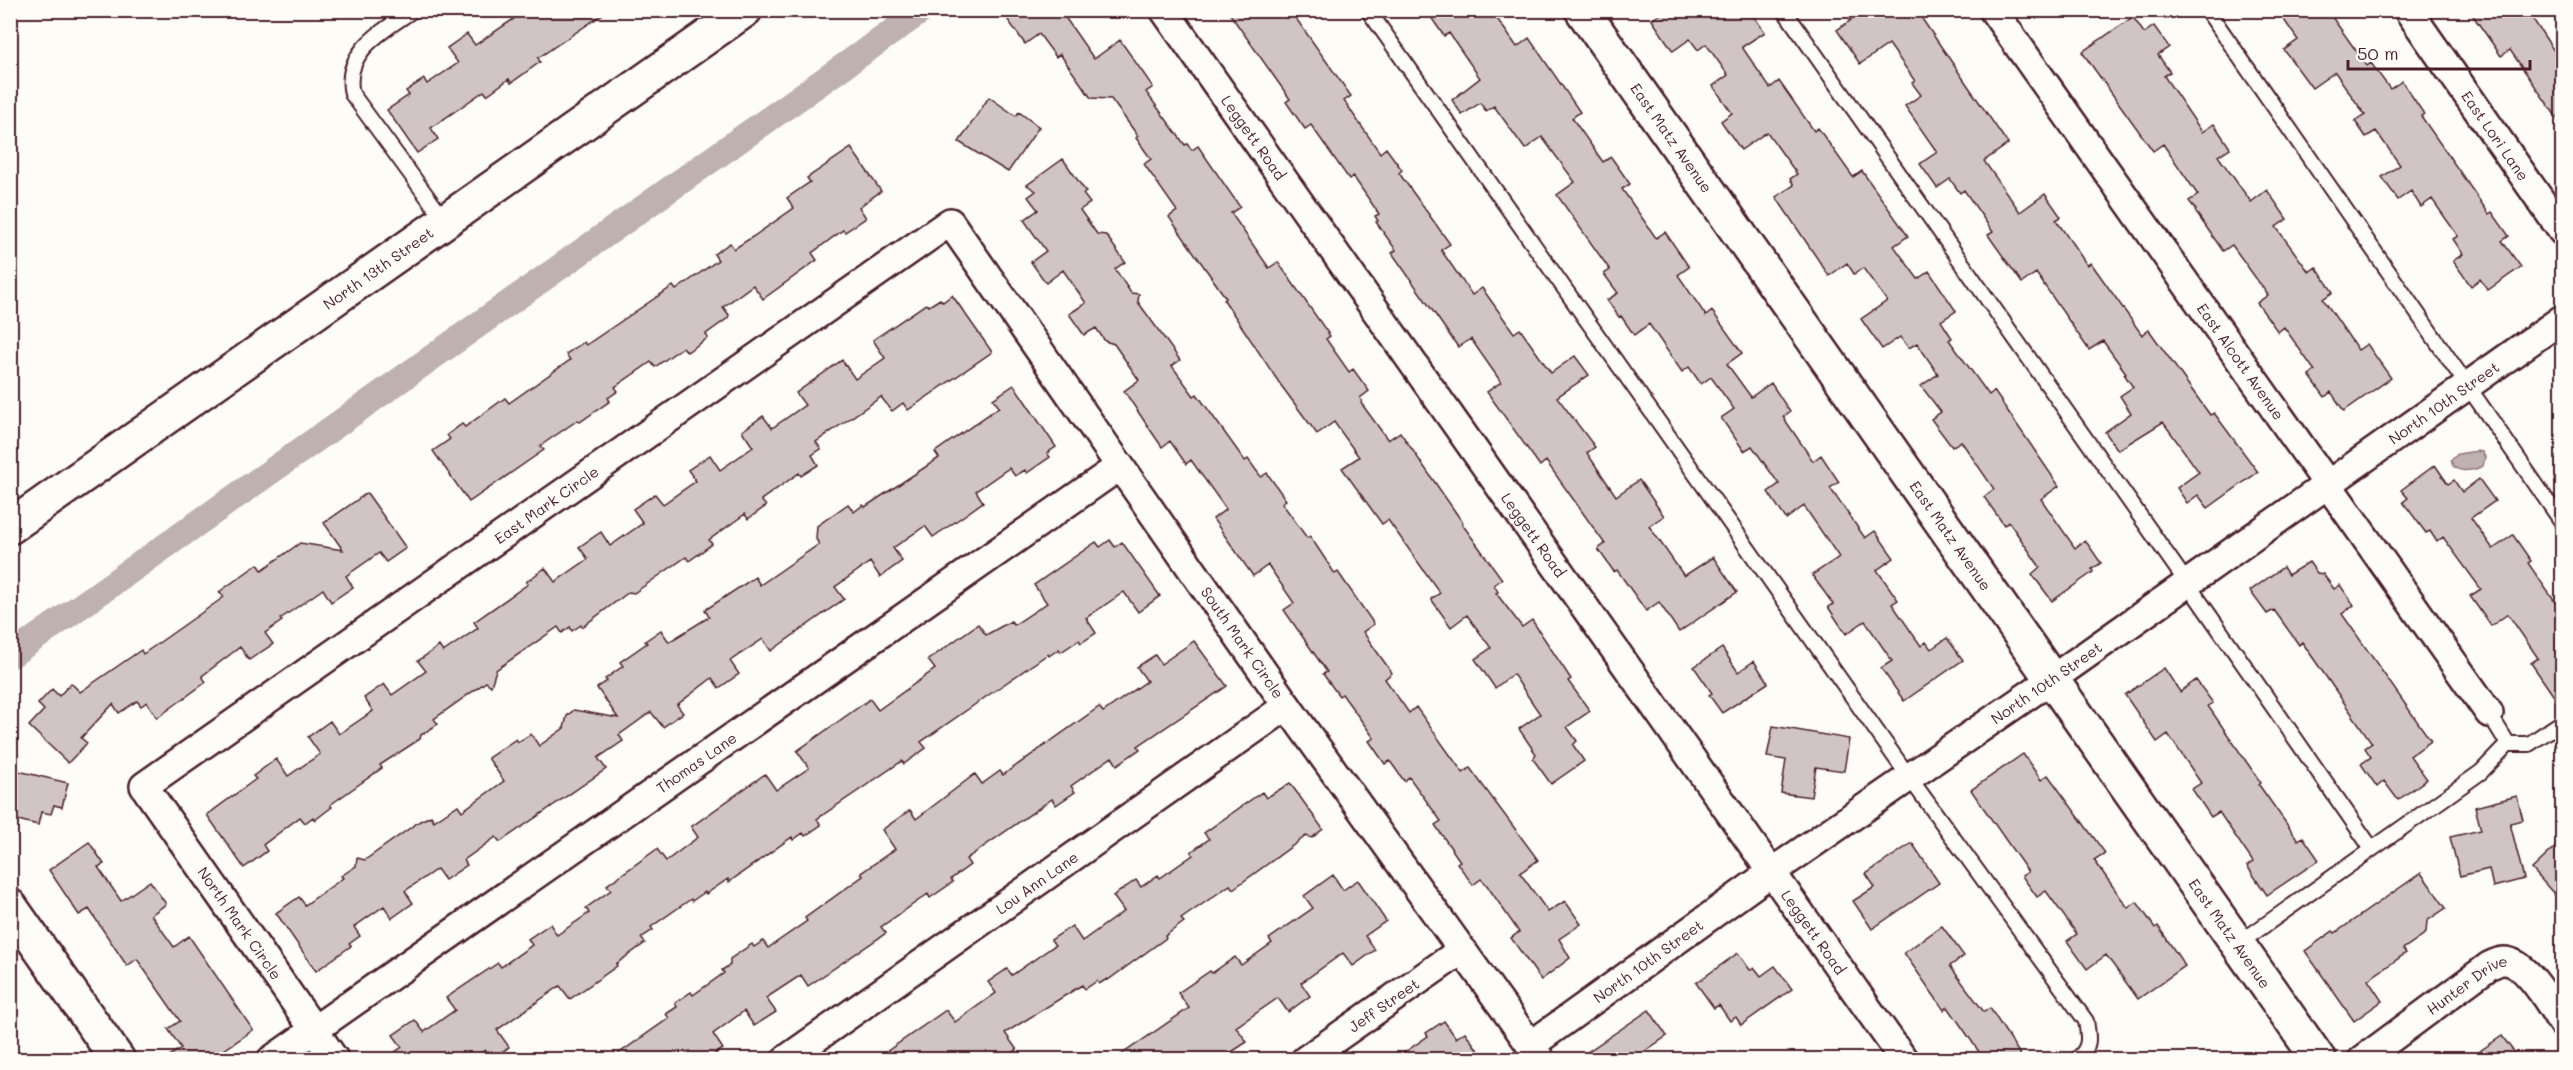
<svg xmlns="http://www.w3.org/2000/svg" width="2573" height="1070" font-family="Mali,sans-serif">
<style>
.water{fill:#c0b1b1;stroke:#91777b;stroke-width:1.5}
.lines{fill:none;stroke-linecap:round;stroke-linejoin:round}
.canal{stroke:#c0b1b1;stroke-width:26}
.building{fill:#d0c5c4;stroke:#4a1f2b;stroke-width:1.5}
.service-casing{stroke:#4a1f2b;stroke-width:18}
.minor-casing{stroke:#4a1f2b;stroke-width:32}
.tertiary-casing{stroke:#4a1f2b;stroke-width:38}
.service{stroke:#fdfcf7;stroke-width:14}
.minor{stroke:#fdfcf7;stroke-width:27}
.tertiary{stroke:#fdfcf7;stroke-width:33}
.labels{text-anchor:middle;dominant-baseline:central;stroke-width:4.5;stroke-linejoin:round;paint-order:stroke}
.street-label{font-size:15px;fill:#4a1f2b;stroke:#fdfcf7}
</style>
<rect width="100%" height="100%" fill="#fdfcf7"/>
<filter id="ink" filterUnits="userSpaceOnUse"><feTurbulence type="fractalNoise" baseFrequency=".0167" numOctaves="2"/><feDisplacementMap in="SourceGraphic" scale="12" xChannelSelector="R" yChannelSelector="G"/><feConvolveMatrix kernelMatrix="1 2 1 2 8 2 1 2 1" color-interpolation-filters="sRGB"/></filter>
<g filter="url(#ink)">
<!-- water -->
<path class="water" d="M2477,451L2482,452L2485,457L2483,466C2472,471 2453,475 2451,460L2458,454Z"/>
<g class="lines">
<!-- canal -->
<path class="canal" d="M10,656L923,10"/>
</g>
<!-- building -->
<path class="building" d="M527,10H609L538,58L540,62L511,83L509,79L487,95L484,91L431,128L438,139L417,153L387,110L409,95L406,91L424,79L427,84L458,63L447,48L467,34L475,45Z
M1001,10H1060L1094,59L1120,40L1153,87L1146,92L1185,145L1187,144L1192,150L1198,146L1240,207L1231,213L1269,268L1278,262L1330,336L1326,339L1349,372L1353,369L1369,391L1360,398L1362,402L1361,403L1388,440L1400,432L1463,523L1462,524L1502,579L1494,585L1498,592L1496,593L1522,627L1532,620L1571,679L1568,681L1590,711L1567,727L1577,741L1573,745L1584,761L1551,784L1533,759L1536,754L1519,729L1540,714L1513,674L1495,688L1475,659L1491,648L1467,615L1451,627L1431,599L1440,593L1388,520L1382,524L1342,468L1359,457L1334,422L1317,434L1280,384L1224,300L1226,298L1169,217L1177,211L1144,164L1151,159L1136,138L1138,136L1111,99L1091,98L1060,54L1056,57L1039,34L1025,44Z
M1227,10H1290L1351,96L1344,101L1380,153L1386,148L1402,170L1399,173L1450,244L1441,250L1472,295L1482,288L1514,333L1520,329L1551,373L1575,356L1589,375L1557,397L1595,447L1587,453L1616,496L1639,480L1664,516L1649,526L1684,576L1713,557L1737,592L1679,632L1659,602L1646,611L1617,570L1614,572L1598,549L1605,544L1546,461L1540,466L1487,392L1501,382L1471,339L1458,347L1392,253L1396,250L1376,222L1378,221L1375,216L1379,214L1353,176L1349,179L1311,125L1305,129L1286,102L1290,99Z
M1426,10H1491L1517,47L1529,38L1580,112L1572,118L1603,162L1611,157L1630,184L1622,189L1656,238L1665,232L1689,267L1678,275L1706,316L1712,311L1742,353L1727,364L1751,397L1771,383L1790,412L1783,417L1813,461L1821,455L1839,482L1830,488L1865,538L1875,531L1894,558L1877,570L1898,600L1892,604L1921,646L1926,642L1931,649L1947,638L1963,660L1904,701L1881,668L1892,661L1865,621L1846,634L1828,607L1833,604L1812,575L1839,557L1804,506L1786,519L1768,492L1779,484L1752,446L1744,451L1721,418L1734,409L1711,377L1701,384L1689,367L1682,372L1649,324L1634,335L1621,316L1619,317L1607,300L1618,293L1604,274L1610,270L1557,195L1575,182L1542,137L1525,149L1494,106L1486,111L1480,103L1462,115L1452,100L1480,78L1449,33L1444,36Z
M1666,10H1749L1765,32L1742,47L1770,88L1779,81L1814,131L1818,128L1853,177L1862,171L1908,236L1894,246L1918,279L1929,271L1956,311L1941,321L1952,338L1949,340L1989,395L1994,391L2059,486L2041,499L2075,548L2085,540L2101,563L2092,569L2093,572L2052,601L2032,574L2040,567L2009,522L2004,525L1984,497L1994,489L1961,441L1952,447L1931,419L1941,412L1921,386L1938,374L1917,343L1909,348L1900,337L1882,349L1861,319L1887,301L1863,268L1854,274L1847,263L1829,276L1776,197L1794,185L1790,179L1797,174L1767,132L1741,150L1721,121L1732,113L1713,86L1728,75L1706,44L1698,50L1690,39L1673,51L1652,20Z
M1844,10H1916L2008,144L1984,161L2020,212L2045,194L2061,217L2056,220L2087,265L2091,263L2142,335L2149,330L2210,415L2214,413L2258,472L2208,508L2198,495L2187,503L2177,488L2199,472L2163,422L2118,450L2105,432L2131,413L2120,396L2133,387L2124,374L2126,373L2103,341L2089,350L2036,273L2022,283L1988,235L1993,232L1964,190L1960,193L1950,179L1937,188L1920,164L1937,152L1905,106L1921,95L1912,83L1915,81L1889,44L1860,64L1837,30L1851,20Z
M2292,10H2327L2367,66L2371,63L2390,89L2402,81L2424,114L2421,116L2489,214L2492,212L2509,236L2502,241L2521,267L2488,290L2480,279L2471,286L2453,261L2463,254L2453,239L2458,236L2432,199L2421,207L2411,191L2398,200L2382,177L2400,165L2376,131L2366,137L2355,121L2365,115L2335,72L2312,88L2284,50L2298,40L2282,17Z
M2469,10H2527L2562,63V125L2510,50L2501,56Z
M2133,17L2144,33L2154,26L2169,47L2158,55L2170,72L2164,76L2202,132L2214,124L2230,148L2218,156L2251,202L2267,190L2287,219L2276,227L2309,272L2316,267L2333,292L2323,299L2358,350L2367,344L2391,378L2344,411L2331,392L2325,397L2309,375L2315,371L2284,327L2278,332L2257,303L2268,295L2232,245L2223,251L2195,211L2196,210L2189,201L2198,195L2163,144L2153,151L2082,52Z
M989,97L1016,116L1019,112L1039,127L1008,172L959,142Z
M851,148L881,191L859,207L866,218L845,232L843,230L812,253L817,260L763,299L753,285L723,307L729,315L728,318L706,334L708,338L687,352L683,347L655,367L651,362L615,387L618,391L608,398L610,401L580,422L578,420L540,446L544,450L469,502L433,451L450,439L447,435L462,424L465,427L505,398L509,403L570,360L566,354L584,342L586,345L673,286L676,290L718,260L714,254L730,243L734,249L754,236L794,208L787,198L810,182L807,178Z
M1063,159L1086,192L1083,194L1090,203L1080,210L1097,234L1106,235L1125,262L1115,269L1131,293L1139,294L1138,302L1180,360L1172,366L1194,396L1197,394L1245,461L1248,459L1261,477L1267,473L1286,500L1282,503L1307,538L1310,536L1335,574L1338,572L1374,624L1363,632L1392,673L1385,679L1409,713L1416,707L1463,773L1470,768L1538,860L1520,873L1548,912L1565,901L1581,924L1559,939L1570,958L1541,980L1511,938L1519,932L1486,884L1481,879L1473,885L1457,863L1460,861L1435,825L1441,821L1409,777L1404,781L1390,761L1385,764L1369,741L1374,738L1342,694L1339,696L1323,674L1327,672L1284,610L1294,603L1268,565L1253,576L1213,519L1226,509L1191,460L1186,464L1170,441L1162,447L1149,428L1124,391L1139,380L1114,344L1105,341L1096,328L1084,335L1069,314L1086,303L1063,270L1046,283L1031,262L1046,251L1024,220L1038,210L1028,197L1036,191L1027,185Z
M952,295L992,352L908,410L903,403L892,411L881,397L816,442L821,449L812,455L818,465L801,476L799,473L761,500L766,506L748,519L745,514L709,540L712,544L689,561L686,557L634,593L629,592L582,627L581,625L572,631L570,627L562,633L558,627L496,670L491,686L486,682L434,719L438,724L421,735L420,739L380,765L382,768L330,805L332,807L315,820L313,817L305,823L300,817L263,845L267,851L244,868L207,815L256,779L253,776L276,759L288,776L320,754L308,737L330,721L339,734L373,711L364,698L384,684L392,695L426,671L418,661L439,646L443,652L478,628L474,622L528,584L526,582L545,568L555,582L588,559L579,547L601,532L610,546L643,523L633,509L655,494L663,504L696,481L688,470L710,455L720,470L753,447L742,431L763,416L772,428L805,405L796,393L842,360L855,379L885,358L873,340L926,304L929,306L940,299L943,302Z
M1014,385L1056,447L1047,453L1050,457L1027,473L1025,470L1015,476L1009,468L976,491L983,502L955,522L933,537L925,526L893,548L902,561L880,577L870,562L835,587L844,599L771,651L763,639L730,661L739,674L719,688L712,678L677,705L683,713L663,727L651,712L619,735L623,741L598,758L606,769L500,842L496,837L464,860L467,865L445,880L437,869L405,891L413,903L392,918L384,906L354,927L360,936L349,944L351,946L316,971L276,913L299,897L305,905L343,878L341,876L356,866L357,858L365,860L420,821L431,816L434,821L458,805L462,811L504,781L488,758L516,739L518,742L531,734L539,746L564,728L567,716L574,710L618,718L597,688L607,681L605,679L623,666L620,662L647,643L645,641L661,630L669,642L709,617L705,610L755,577L760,585L819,544L816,539L817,526L848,504L854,512L863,505L865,507L939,458L935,452L999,407L993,399Z
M2435,465L2448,484L2454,480L2462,492L2479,479L2495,501L2471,518L2493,549L2513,535L2531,561L2528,563L2562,612V708L2531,663L2538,658L2508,614L2491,626L2470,596L2481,589L2443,537L2437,542L2430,531L2426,533L2403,502L2408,498L2401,490Z
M367,493L406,548L386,562L379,553L346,576L353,587L331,602L323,589L280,619L282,621L265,633L273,644L249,660L240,647L202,676L206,682L157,718L147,702L141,706L137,701L119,713L113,704L81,738L87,743L68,763L29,726L44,710L38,704L52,689L59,696L71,683L80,692L141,650L143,654L224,597L219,592L258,564L262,570L300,543L343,550L324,523Z
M1110,540L1115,547L1122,542L1160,596L1138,612L1124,592L1086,618L1096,633L1081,643L1079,640L1061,652L1059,649L1049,656L1048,654L1003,685L921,742L926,748L904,764L902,761L817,819L821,825L805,836L803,833L793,840L792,837L729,882L728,879L706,894L705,892L692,901L691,899L651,927L653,930L641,938L645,943L616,964L617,966L570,999L560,986L497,1030L509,1047L492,1059L485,1050L472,1059H385L402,1047L393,1035L415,1020L424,1032L455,1010L446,998L498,963L501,967L532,945L528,939L550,924L557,935L589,913L586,908L611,890L607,885L657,849L666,861L698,837L691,827L765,774L776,790L809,768L797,751L870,699L878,710L935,669L928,660L978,624L986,635L1011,621L1014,625L1047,603L1034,585L1096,542L1100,547Z
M2309,562L2317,573L2323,574L2334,589L2340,585L2354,605L2342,614L2431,741L2410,756L2427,779L2398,800L2384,781L2377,787L2361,764L2371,757L2365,748L2372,743L2302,642L2299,645L2274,610L2267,614L2250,591L2283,567L2288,575Z
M1194,641L1227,686L1138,746L1140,749L1117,765L1112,757L1071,786L1075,792L1056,805L1052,799L966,859L970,865L951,879L953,882L930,898L928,894L881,927L886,933L808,986L801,975L766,998L776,1012L754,1026L744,1011L713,1034L723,1049L707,1059H611L669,1018L666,1014L677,1007L675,1003L691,992L693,995L724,973L722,970L730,965V959L752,944L754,947L763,941L768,948L807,921L805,918L863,876L861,873L895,849L882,830L910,810L916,819L975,774L982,784L1000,771L1003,775L1099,707L1103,712L1147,681L1137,667L1155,655L1161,664Z
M1722,648L1738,672L1754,661L1768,683L1722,713L1709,695L1712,693L1694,667Z
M2164,668L2180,692L2196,680L2213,703L2208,706L2261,783L2259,785L2298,840L2303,837L2319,860L2267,895L2247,866L2253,862L2219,812L2211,817L2192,789L2201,783L2168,734L2157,742L2125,695Z
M1773,726L1849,739L1844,771L1816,767L1811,797L1781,793L1786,760L1767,757Z
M2023,754L2041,780L2048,775L2105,853L2094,860L2128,908L2137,902L2155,928L2158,926L2185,966L2138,999L2106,955L2087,969L2067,941L2077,934L2046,891L2037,897L2022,876L2028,872L1971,790Z
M10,769L68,783L62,807L54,805L51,814L41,812L38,825L10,818Z
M1290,783L1323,829L1312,838L1306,836L1233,889L1230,885L1181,919L1184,922L1165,936L1166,938L1108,980L1107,979L1099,984L1097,981L1085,989L1082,985L1005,1033L1017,1050L1003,1059H876L946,1010L955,1022L996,993L988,982L1007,969L1012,975L1055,945L1051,940L1072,926L1082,941L1124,911L1113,896L1136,880L1141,887L1158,875L1160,878L1193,855L1191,852L1209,839L1204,833L1262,792L1266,798Z
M2517,796L2523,820L2510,823L2524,879L2493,887L2489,869L2460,876L2450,837L2481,830L2475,807Z
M2562,841V903L2532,869Z
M89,842L104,864L98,867L121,901L150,881L166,904L151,915L174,947L189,936L253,1030L211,1059H165L181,1048L168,1029L180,1021L137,959L127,966L89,909L79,915L49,870Z
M1912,843L1939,883L1872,929L1853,901L1875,887L1866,874Z
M2421,873L2446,908L2427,921L2426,933L2403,949L2406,953L2368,980L2382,1001L2354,1021L2305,951L2333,931L2335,933Z
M1333,875L1343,890L1358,880L1386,921L1365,936L1375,950L1353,966L1343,953L1301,983L1310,996L1288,1012L1278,998L1236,1027L1247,1042L1221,1059H1115L1189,1008L1178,993L1210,971L1212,973L1235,957L1241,965L1272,943L1269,939L1313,908L1304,896Z
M1942,926L1964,956L1950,966L1984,1012L1990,1008L2023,1059H1984L1948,1007L1944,1010L1904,953Z
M1738,953L1750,970L1754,967L1761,976L1775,966L1792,989L1741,1025L1736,1017L1730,1021L1719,1005L1714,1008L1696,983Z
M1649,1010L1667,1036L1633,1059H1577Z
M1444,1021L1456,1038L1465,1032L1484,1059H1395L1428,1036L1426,1033Z
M2502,1036L2519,1059H2468Z"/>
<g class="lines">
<!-- service casing -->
<g class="service-casing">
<path id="service" d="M413,10C383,31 342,52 352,94L445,221
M1368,10L1909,777L2086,1021C2089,1038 2091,1048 2076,1060
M1784,10L2187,583L2372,849
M2207,10L2562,522
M2489,713L2508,744H2529L2562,722
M2238,944L2481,772L2508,744"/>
</g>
<!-- minor casing -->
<g class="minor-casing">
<g id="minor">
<path id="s1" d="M1164,10L1904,1060"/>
<path id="s2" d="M1993,10L2489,713"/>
<path id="s3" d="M2408,10L2562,231"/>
<path id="s4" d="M1531,1045L1773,871L2052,679L2562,319"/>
<path id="s5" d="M271,1060L1120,466"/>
<path id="s6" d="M335,1060L144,786L950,222L1287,706L1541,1060"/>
<path id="s7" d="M785,1060L1287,706"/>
<path id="s8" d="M1305,1060L1462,950"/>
<path id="s9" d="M2362,1060L2489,966C2493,964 2499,961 2503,961C2527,960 2550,1005 2562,1023"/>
</g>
</g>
<!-- tertiary casing -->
<g class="tertiary-casing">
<g id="tertiary">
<path id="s10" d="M1582,10L2319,1060"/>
<path id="s11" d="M10,527L745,10"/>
<path d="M10,906L118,1060"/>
</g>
</g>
<!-- service -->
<use href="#service" class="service"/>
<!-- minor -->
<use href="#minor" class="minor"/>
<!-- tertiary -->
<use href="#tertiary" class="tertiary"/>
</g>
</g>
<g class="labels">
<!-- street labels -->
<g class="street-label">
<text stroke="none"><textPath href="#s3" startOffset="153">East Lori Lane</textPath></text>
<text stroke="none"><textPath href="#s10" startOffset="156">East Matz Avenue</textPath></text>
<text stroke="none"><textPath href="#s1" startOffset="156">Leggett Road</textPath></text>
<text stroke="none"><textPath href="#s11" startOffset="450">North 13th Street</textPath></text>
<text stroke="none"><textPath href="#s2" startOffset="430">East Alcott Avenue</textPath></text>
<text stroke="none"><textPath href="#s4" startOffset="1116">North 10th Street</textPath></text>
<text stroke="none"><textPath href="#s6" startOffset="825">East Mark Circle</textPath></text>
<text stroke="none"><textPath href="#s1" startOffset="642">Leggett Road</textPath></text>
<text stroke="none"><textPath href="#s10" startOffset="642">East Matz Avenue</textPath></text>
<text stroke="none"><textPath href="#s6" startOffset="1830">South Mark Circle</textPath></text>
<text stroke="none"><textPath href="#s4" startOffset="630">North 10th Street</textPath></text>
<text stroke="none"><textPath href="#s5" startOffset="519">Thomas Lane</textPath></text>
<text stroke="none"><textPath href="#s7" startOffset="308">Lou Ann Lane</textPath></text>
<text transform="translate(240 923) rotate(55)">North Mark Circle</text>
<text stroke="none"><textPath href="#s1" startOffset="1128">Leggett Road</textPath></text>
<text stroke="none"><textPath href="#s10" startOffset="1128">East Matz Avenue</textPath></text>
<text stroke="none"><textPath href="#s4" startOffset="144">North 10th Street</textPath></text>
<text stroke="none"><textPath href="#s9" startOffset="130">Hunter Drive</textPath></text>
<text stroke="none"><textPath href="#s8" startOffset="96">Jeff Street</textPath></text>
</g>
</g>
<!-- margin -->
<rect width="2573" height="1070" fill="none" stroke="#fdfcf7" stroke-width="36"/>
<rect x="18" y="18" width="2537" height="1034" fill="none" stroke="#4a1f2b" stroke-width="2" filter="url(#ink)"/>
<!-- scale -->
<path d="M2348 60v9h182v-9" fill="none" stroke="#4a1f2b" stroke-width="3"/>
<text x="2357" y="60" font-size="18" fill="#4a1f2b" stroke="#fdfcf7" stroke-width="4.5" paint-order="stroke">50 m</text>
</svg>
